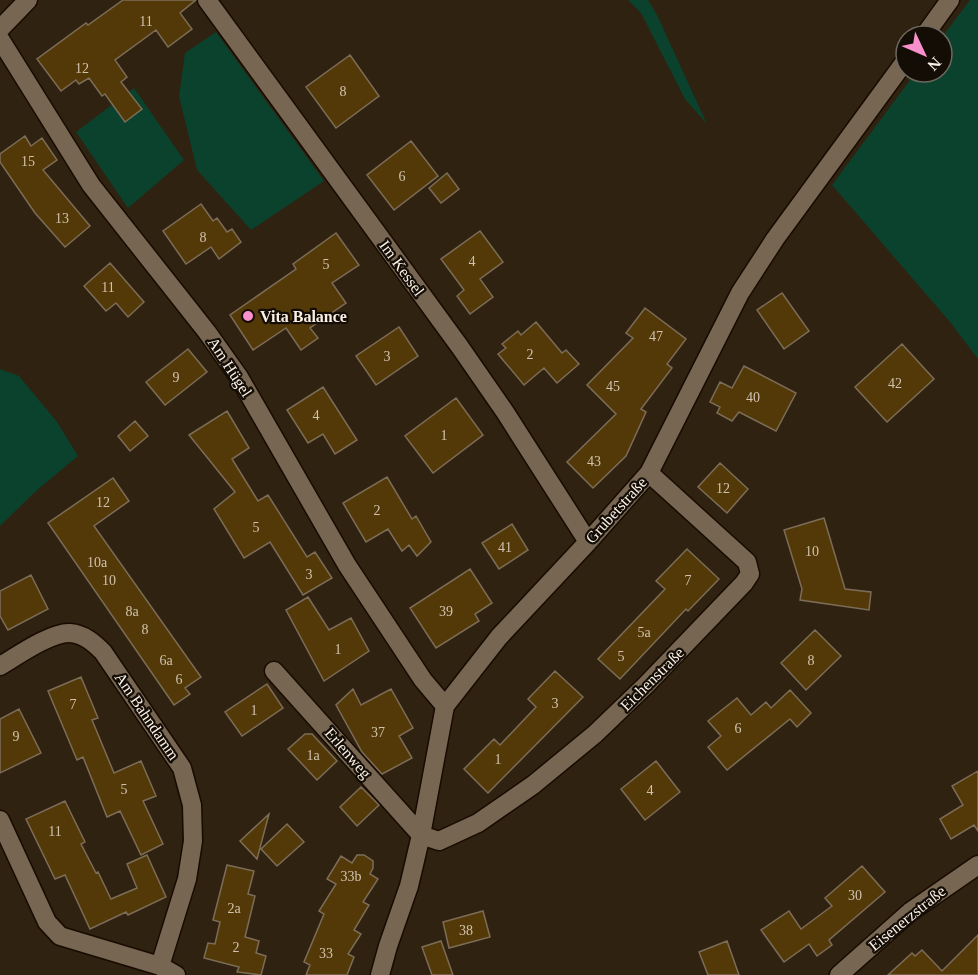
<svg xmlns="http://www.w3.org/2000/svg" width="978" height="975" font-family="Georgia,serif">
<style>
.green{fill:#0a422e}
.building{fill:#533908;stroke:#7c6d58;stroke-width:1.5}
.lines{fill:none;stroke-linecap:round;stroke-linejoin:round}
.street-casing{stroke:#180b00;stroke-width:21}
.street{stroke:#766652;stroke-width:18}
.poi-dot{fill:#f890cb;stroke:#130d06;stroke-width:2}
.labels{text-anchor:middle;dominant-baseline:central;stroke-width:4.5;stroke-linejoin:round;paint-order:stroke}
.number-label{font-size:14px;fill:#d0c2ae}
.street-label{font-size:16px;fill:#faf0e5;stroke:#130d06}
.poi-label{font-size:16px;font-weight:bold;fill:#faf0e5;stroke:#130d06;text-anchor:start}
</style>
<rect width="100%" height="100%" fill="#302210"/>
<!-- green -->
<path class="green" d="M628,0H648L657,15L707,124L685,99L641,13Z
M970,0H978V359L950,322L832,185L916,72H942V37Z
M216,32L324,181L251,230L197,170L179,96L185,53Z
M134,88L184,160L128,208L76,132Z
M0,369L19,376L57,422L78,456L36,491L0,526Z"/>
<!-- building -->
<path class="building" d="M123,0H196L180,13L192,29L168,47L156,30L115,60L127,77L121,82L142,109L125,122L105,94L102,96L89,78L79,84L76,80L61,91L37,59L86,23L88,25Z
M350,55L379,96L336,128L306,87Z
M25,136L31,146L42,138L57,160L43,170L90,226L65,247L35,213L0,162V154Z
M411,141L438,176L394,210L367,175Z
M447,173L459,189L441,203L429,188Z
M201,204L213,221L217,218L227,232L232,229L241,242L219,259L211,247L186,264L163,231Z
M480,231L503,262L480,279L493,297L470,314L457,296L464,290L441,259Z
M336,233L359,265L332,283L346,303L310,328L318,338L301,350L286,328L253,350L230,315L296,269L293,264Z
M110,263L144,302L128,317L116,303L106,311L84,286Z
M782,293L809,331L784,349L757,310Z
M645,308L686,339L667,364L672,368L641,409L646,412L626,456L593,488L567,462L616,414L587,385L633,338L626,333Z
M536,322L562,353L566,350L579,364L557,383L544,368L524,385L498,354L506,348L502,344L518,331L521,335Z
M399,327L418,356L376,385L356,356Z
M902,344L934,379L887,422L855,387Z
M188,349L207,372L165,405L146,382Z
M744,366L796,393L776,431L739,412L732,421L717,413L720,407L710,402L720,382L732,388Z
M323,387L357,440L335,454L323,434L308,443L287,410Z
M456,398L483,435L433,473L405,436Z
M227,411L249,448L232,459L258,501L268,495L307,557L315,552L332,578L303,595L270,542L244,558L214,509L235,492L189,435Z
M135,421L148,436L130,451L118,436Z
M720,463L748,489L727,513L698,487Z
M387,477L412,519L416,516L431,542L417,556L409,545L402,551L388,529L366,542L343,503Z
M113,478L129,501L94,526L201,677L185,688L190,694L174,705L48,523Z
M824,518L845,589L871,592L869,610L800,600L802,589L784,530Z
M512,524L528,550L499,569L482,543Z
M687,549L719,579L688,611L686,609L620,679L598,659L665,589L656,581Z
M470,569L492,603L475,614L479,621L436,648L410,608Z
M31,575L48,609L8,630L0,616V591Z
M308,597L329,630L351,618L369,651L324,681L286,610Z
M815,630L841,656L806,690L781,663Z
M555,671L583,697L488,793L464,769L494,739L500,745L536,707L528,699Z
M81,677L98,718L92,720L114,773L141,761L156,796L143,801L163,844L141,855L120,811L107,817L83,757L77,760L48,691Z
M267,684L283,708L242,736L225,712Z
M353,689L361,705L391,689L413,728L399,736L412,758L382,774L362,752L336,705Z
M790,690L811,713L797,727L790,719L727,770L708,747L721,736L708,721L737,698L751,715L766,702L771,708Z
M19,709L41,753L0,773V719Z
M305,734H312L337,761L317,780L288,749Z
M656,761L680,792L645,820L621,789Z
M978,771V831L974,825L951,839L940,819L963,805L952,786Z
M361,787L379,805L357,826L340,807Z
M65,801L85,842L81,844L96,873L98,872L111,899L137,888L127,864L147,855L166,897L128,915L126,912L90,929L65,875L55,879L26,819Z
M269,814L257,859L240,841Z
M287,824L304,842L277,866L261,849Z
M357,855H364L373,861V868L370,874L378,879L363,902L369,905L354,930L361,934L348,954L354,957L347,975H306L310,965L304,962L324,914L319,911L336,884L327,879L341,856L352,863Z
M227,865L254,871L248,894L255,896L245,937L259,941L256,953L266,956L261,975L237,972L239,967L204,958L208,943L215,944L220,922L213,920Z
M862,866L885,892L829,940L832,945L817,956L809,944L784,962L761,930L789,911L801,929L832,906L825,898Z
M483,911L490,937L449,948L443,922Z
M978,935V975H888L912,953L915,956L922,950L942,971Z
M441,941L453,975H432L422,947Z
M727,941L739,975H708L699,952Z"/>
<g class="lines">
<!-- street casing -->
<g class="street-casing">
<path id="street" d="M207,0L460,347L505,412L588,542
M0,29L28,0
M924,36L950,0
M0,39L91,185L207,332L239,377L347,565L423,680L445,706
M0,666C17,656 51,632 70,633C84,634 94,643 103,652L182,768L192,805L193,841L187,879L160,966
M274,671L421,835L439,841L478,823L533,785L595,734L646,685L744,583L750,574L747,562L649,473
M0,820L47,922L60,936L160,966L176,975
M380,975L388,946L409,886L421,835L445,706L499,637L588,542L649,473L740,293L775,239L906,60
M839,975L910,912L978,865"/>
</g>
<!-- street -->
<use href="#street" class="street"/>
</g>
<!-- markers -->
<circle class="poi-dot" cx="248" cy="316" r="6"/>
<g class="labels">
<!-- number labels -->
<g class="number-label">
<text x="146" y="21">11</text>
<text x="82" y="68">12</text>
<text x="343" y="91">8</text>
<text x="28" y="161">15</text>
<text x="402" y="176">6</text>
<text x="62" y="218">13</text>
<text x="203" y="237">8</text>
<text x="472" y="261">4</text>
<text x="326" y="264">5</text>
<text x="108" y="287">11</text>
<text x="656" y="336">47</text>
<text x="530" y="354">2</text>
<text x="387" y="356">3</text>
<text x="176" y="377">9</text>
<text x="895" y="383">42</text>
<text x="613" y="386">45</text>
<text x="753" y="397">40</text>
<text x="316" y="415">4</text>
<text x="444" y="435">1</text>
<text x="594" y="461">43</text>
<text x="723" y="488">12</text>
<text x="103" y="502">12</text>
<text x="377" y="510">2</text>
<text x="256" y="527">5</text>
<text x="505" y="547">41</text>
<text x="812" y="551">10</text>
<text x="97" y="562">10a</text>
<text x="309" y="574">3</text>
<text x="109" y="580">10</text>
<text x="688" y="580">7</text>
<text x="132" y="611">8a</text>
<text x="446" y="611">39</text>
<text x="145" y="629">8</text>
<text x="644" y="632">5a</text>
<text x="338" y="649">1</text>
<text x="621" y="656">5</text>
<text x="166" y="660">6a</text>
<text x="811" y="660">8</text>
<text x="179" y="679">6</text>
<text x="555" y="703">3</text>
<text x="73" y="704">7</text>
<text x="254" y="710">1</text>
<text x="738" y="728">6</text>
<text x="378" y="732">37</text>
<text x="16" y="736">9</text>
<text x="313" y="755">1a</text>
<text x="498" y="759">1</text>
<text x="124" y="789">5</text>
<text x="650" y="790">4</text>
<text x="55" y="831">11</text>
<text x="351" y="876">33b</text>
<text x="855" y="895">30</text>
<text x="234" y="908">2a</text>
<text x="466" y="930">38</text>
<text x="236" y="947">2</text>
<text x="326" y="953">33</text>
</g>
<!-- street labels -->
<g class="street-label">
<text transform="translate(402 268) rotate(54)">Im Kessel</text>
<text transform="translate(230 367) rotate(57)">Am Hügel</text>
<text transform="translate(616 510) rotate(-48)">Grubetstraße</text>
<text transform="translate(652 679) rotate(-45)">Eichenstraße</text>
<text transform="translate(147 716) rotate(56)">Am Bahndamm</text>
<text transform="translate(348 753) rotate(49)">Erlenweg</text>
<text transform="translate(907 918) rotate(-39)">Eisenerzstraße</text>
</g>
<!-- poi labels -->
<g class="poi-label">
<text x="260" y="316">Vita Balance</text>
</g>
</g>
<!-- north arrow -->
<g transform="translate(924 54) rotate(134)"><circle r="28" fill="#130d06" stroke="#6f685f" stroke-width="1.5"/>
<path d="M0-4.5L10 22L0 15L-10 22Z" fill="#f890cb"/>
<text y="-9" font-size="16" font-weight="bold" text-anchor="middle" fill="#faf0e5">N</text>
</g>
</svg>
